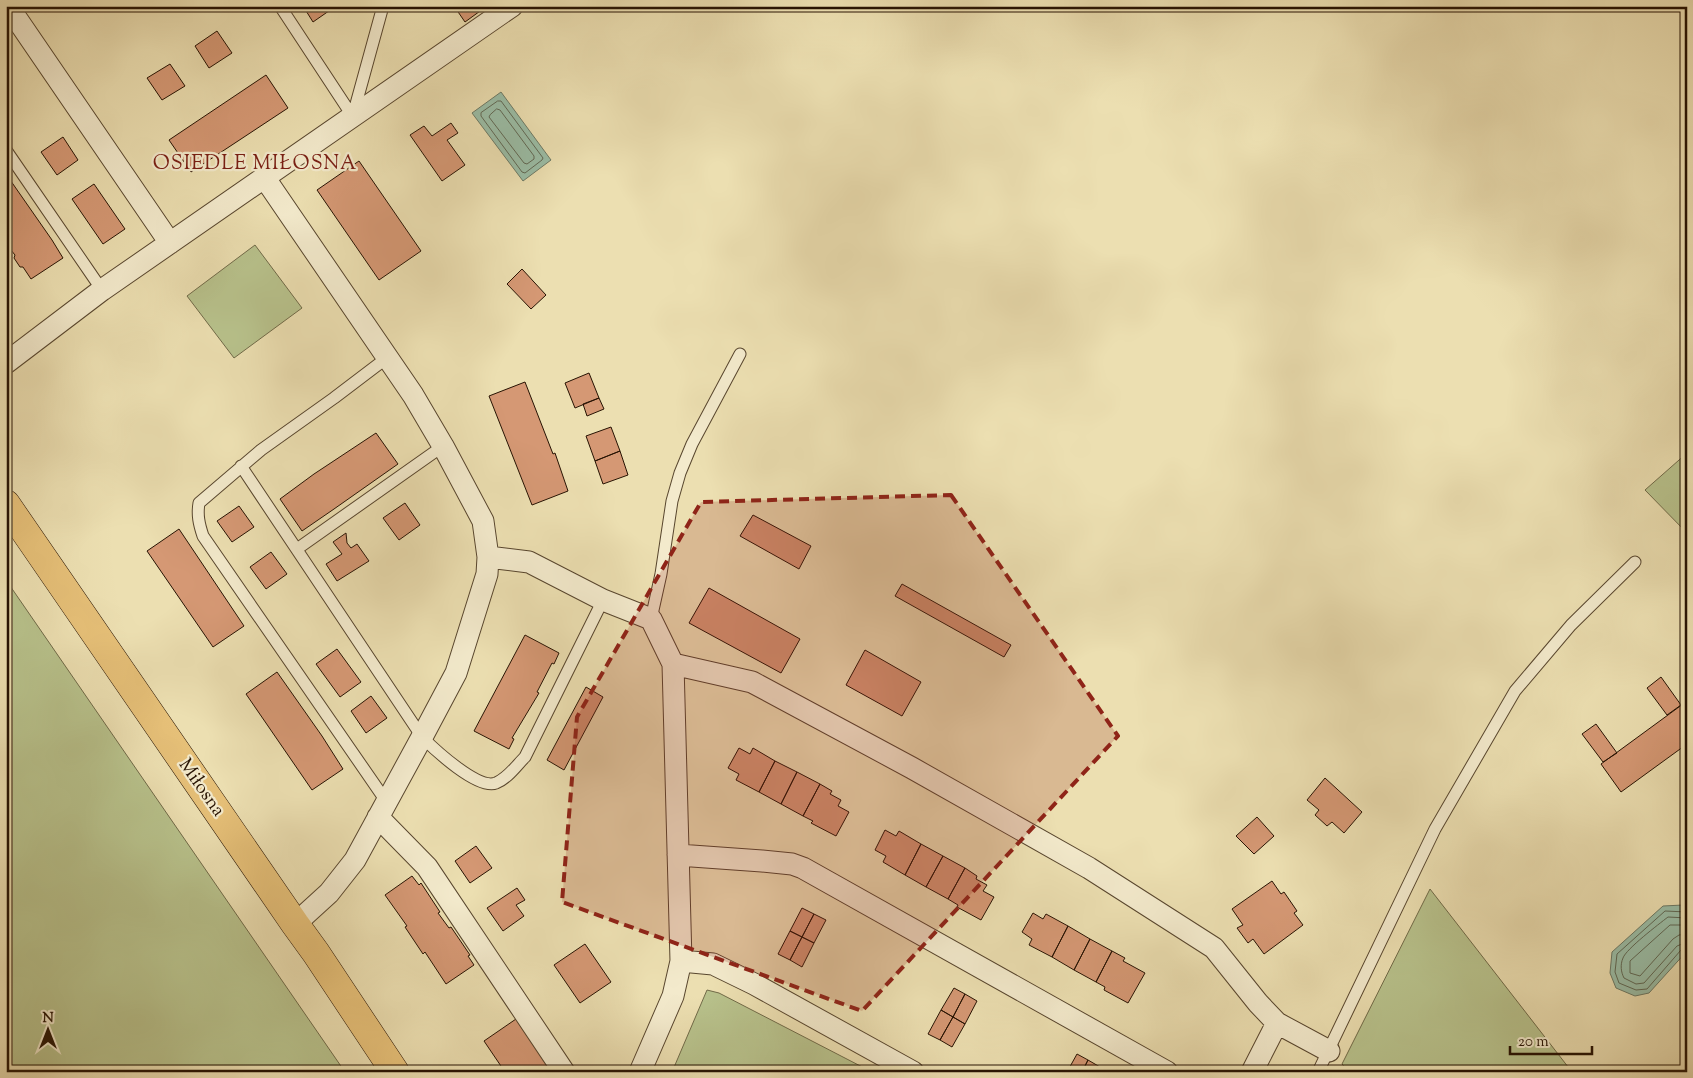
<svg xmlns="http://www.w3.org/2000/svg" width="1693" height="1078" font-family="'Sorts Mill Goudy',serif">
<style>
.green{fill:#b8c28c;stroke:#706a48}
.water{fill:#9abda6;stroke:#6c7965}
.lines{fill:none;stroke-linecap:round;stroke-linejoin:round}
.shore{stroke:#606854;stroke-width:1}
.building{fill:#d59874;stroke:#271303}
.service-casing{stroke:#58462e;stroke-width:13}
.minor-casing{stroke:#58462e;stroke-width:23}
.primary-casing{stroke:#271303;stroke-width:29}
.service{stroke:#f3eacc;stroke-width:11}
.minor{stroke:#f3eacc;stroke-width:21}
.primary{stroke:#e6c078;stroke-width:28}
.marked{fill:#8f2418;fill-opacity:0.2;stroke:#8f2418;stroke-width:4;stroke-dasharray:10 6;stroke-linejoin:round}
.labels{text-anchor:middle;dominant-baseline:central;stroke-width:4.5;stroke-linejoin:round;paint-order:stroke}
.street-label{font-size:19px;fill:#271303;stroke:#f3eacc}
.neighbourhood-label{font-size:20px;letter-spacing:1px;fill:#7a1f14;stroke:#f3eacc}
</style>
<rect width="100%" height="100%" fill="#ecdfb1"/>
<filter id="stains"><feTurbulence type="fractalNoise" baseFrequency=".004" numOctaves="4"/><feColorMatrix values="0 0 0 0 .2 0 0 0 0 .09 0 0 0 0 .02 0 0 0 .5 -.17"/></filter>
<radialGradient id="worn" r=".72"><stop offset=".6" stop-color="#630" stop-opacity="0"/><stop offset="1" stop-color="#630" stop-opacity=".3"/></radialGradient>
<!-- green -->
<path class="green" d="M255,245L302,308L234,358L187,296Z
M1687,453V533L1645,490Z
M6,580L345,1072H6Z
M1430,889L1572,1072H1349L1342,1064Z
M707,990L719,993L872,1072H672Z"/>
<!-- water -->
<path class="water" d="M501,92L551,160L523,181L472,113Z
M1683,905L1687,908V951L1649,993L1635,996L1616,988L1610,973L1612,952L1663,906Z"/>
<g class="lines">
<!-- shore -->
<path class="shore" d="M498,101H501L543,158L542,160L525,173L522,172L481,116V113Z
M497,109L500,110L534,156V159L527,164L524,163L489,117L490,115Z
M1687,912L1665,911L1617,954L1615,972L1619,983L1636,990L1647,989L1681,950L1687,948
M1687,918L1668,917C1659,924 1626,949 1623,958C1620,965 1621,972 1624,978L1636,984L1644,983L1677,946L1687,942
M1687,925H1670L1630,961V973L1640,976L1673,939L1679,935L1687,934"/>
</g>
<!-- building -->
<path class="building" d="M303,6H336L313,22Z
M454,6H487L465,22Z
M217,31L232,53L209,68L195,46Z
M170,64L185,86L162,100L147,78Z
M266,75L288,108L191,172L169,140Z
M451,123L458,133L447,140L465,165L442,181L410,135L424,126L432,136Z
M63,137L78,160L57,175L41,152Z
M359,161L421,251L379,280L317,190Z
M6,174L52,240L63,258L31,279L23,267H20L14,258L15,255L6,244Z
M94,184L125,229L103,244L72,199Z
M522,269L546,295L531,309L507,284Z
M589,373L599,398L575,408L565,383Z
M525,382L553,454L555,453L568,491L532,505L489,396Z
M599,398L604,409L587,416L583,404Z
M611,427L620,451L595,461L586,436Z
M376,433L398,464L334,509L302,531L280,499L314,474Z
M620,451L628,475L603,484L595,461Z
M405,503L420,525L399,540L383,518Z
M239,506L254,527L232,542L217,521Z
M753,515L811,546L799,569L740,536Z
M179,529L244,626L213,647L147,551Z
M346,533L347,543L351,548L357,544L369,561L337,581L326,564L342,554L333,542Z
M271,552L287,574L266,589L250,567Z
M902,584L1011,645L1004,657L895,596Z
M709,588L800,639L781,673L689,623Z
M525,635L559,653L554,664L552,663L537,692L539,693L512,738L514,739L509,749L474,731Z
M337,649L361,682L340,697L316,664Z
M865,650L921,682L902,716L846,685Z
M277,672L322,736L343,769L312,790L246,694Z
M1661,677L1681,705L1667,715L1647,688Z
M586,687L603,697L564,770L547,760Z
M371,696L387,718L366,733L351,711Z
M1683,704L1687,709V744L1621,792L1601,764Z
M1596,724L1617,753L1603,762L1582,734Z
M739,748L750,754L753,748L775,761L759,792L736,780L739,774L728,768Z
M775,761L797,772L781,804L759,792Z
M797,772L820,784L803,816L781,804Z
M1325,778L1362,812L1344,833L1332,822L1327,826L1315,815L1319,810L1307,800Z
M820,784L832,791L830,794L841,800L838,806L849,812L836,836L811,823L813,821L803,816Z
M1257,817L1274,836L1254,854L1236,836Z
M885,830L896,836L899,831L921,844L905,875L883,862L886,856L875,850Z
M921,844L943,856L926,887L905,875Z
M476,846L492,868L470,883L455,861Z
M943,856L965,868L948,899L926,887Z
M965,868L977,876L976,879L987,885L983,891L994,897L981,920L957,907L958,905L948,899Z
M412,876L419,885L421,883L440,912L438,913L449,928L451,927L470,955L468,956L474,965L446,984L425,952L423,954L405,927L407,926L385,895Z
M1272,881L1281,894L1284,892L1297,911L1294,913L1303,925L1264,954L1253,939L1248,943L1237,928L1243,925L1232,909Z
M517,888L525,900L516,905L524,916L503,931L487,908Z
M802,908L814,914L802,937L790,931Z
M1033,913L1043,919L1046,914L1068,926L1052,957L1029,945L1032,939L1022,932Z
M814,914L826,920L814,943L802,937Z
M1068,926L1090,939L1074,970L1052,957Z
M790,931L802,937L790,960L778,954Z
M802,937L814,943L802,967L790,960Z
M1090,939L1112,951L1096,982L1074,970Z
M585,944L611,982L580,1003L554,965Z
M1112,951L1125,958L1123,961L1145,973L1128,1003L1104,990L1105,987L1096,982Z
M954,988L965,994L953,1017L941,1010Z
M965,994L977,1001L965,1024L953,1017Z
M941,1010L953,1017L940,1040L928,1034Z
M953,1017L965,1024L952,1047L940,1040Z
M516,1019L552,1072H505L484,1041Z
M1077,1054L1088,1060L1082,1072H1067Z
M1088,1060L1100,1067L1098,1072H1082Z"/>
<g class="lines">
<!-- service casing -->
<g class="service-casing">
<path id="service" d="M280,6L353,117
M353,115L383,6
M6,150L102,290
M241,466L422,737C435,750 478,790 496,783C508,778 516,766 525,757L603,600
M297,549L443,446
M651,619L661,574L672,501L680,473L692,444L740,354
M386,801L203,536C199,524 197,515 199,503L261,450L334,398L388,357
M1318,1072L1435,829L1515,691L1571,625L1635,562"/>
</g>
<!-- minor casing -->
<g class="minor-casing">
<path id="minor" d="M8,6L170,243
M264,177L413,395L443,446L483,521L488,557L487,574L456,673L422,737L355,860L329,893L295,924
M6,363L102,290L512,6
M488,557L529,562L603,600L651,619L673,664L681,961L673,996L640,1072
M673,664L752,682L912,768L1089,868L1214,948L1258,1003L1277,1023L1329,1051
M378,817L427,867L564,1072
M678,855L762,861L792,864L803,868L1167,1072
M681,961L713,964L754,984L913,1072
M1252,1072L1277,1023"/>
</g>
<!-- primary casing -->
<g class="primary-casing">
<path id="primary" d="M6,504L295,924L316,953L395,1072"/>
</g>
<!-- service -->
<use href="#service" class="service"/>
<!-- minor -->
<use href="#minor" class="minor"/>
<!-- primary -->
<use href="#primary" class="primary"/>
</g>
<!-- marked area -->
<path class="marked" d="M951,495L1118,736L862,1011L562,902L577,717L701,502Z"/>
<g class="labels">
<!-- street labels -->
<g class="street-label">
<text transform="translate(201 788) rotate(55)">Miłosna</text>
</g>
<!-- neighbourhood labels -->
<g class="neighbourhood-label">
<text x="255" y="164">OSIEDLE MIŁOSNA</text>
</g>
</g>
<!-- margin -->
<rect width="1693" height="1078" fill="none" stroke="#ecdfb1" stroke-width="25"/>
<rect x="8" y="8" width="1678" height="1063" fill="none" stroke="#271303" stroke-width="2.5"/>
<rect x="12" y="12" width="1668" height="1053" fill="none" stroke="#271303"/>
<!-- north arrow -->
<g transform="translate(48 1030)" stroke="#f3eacc" stroke-width="4" paint-order="stroke">
<path d="M0-4L9 19L0 12L-9 19Z" fill="#271303"/>
<text y="-8" font-size="14" font-weight="bold" text-anchor="middle" fill="#271303">N</text>
</g>
<!-- scale -->
<path d="M1510 1046v8h82v-8" fill="none" stroke="#271303" stroke-width="2.5"/>
<text x="1518" y="1046" font-size="15" fill="#271303" stroke="#f3eacc" stroke-width="4" paint-order="stroke">20 m</text>
<rect width="100%" height="100%" filter="url(#stains)"/>
<rect width="100%" height="100%" fill="url(#worn)"/>
</svg>
